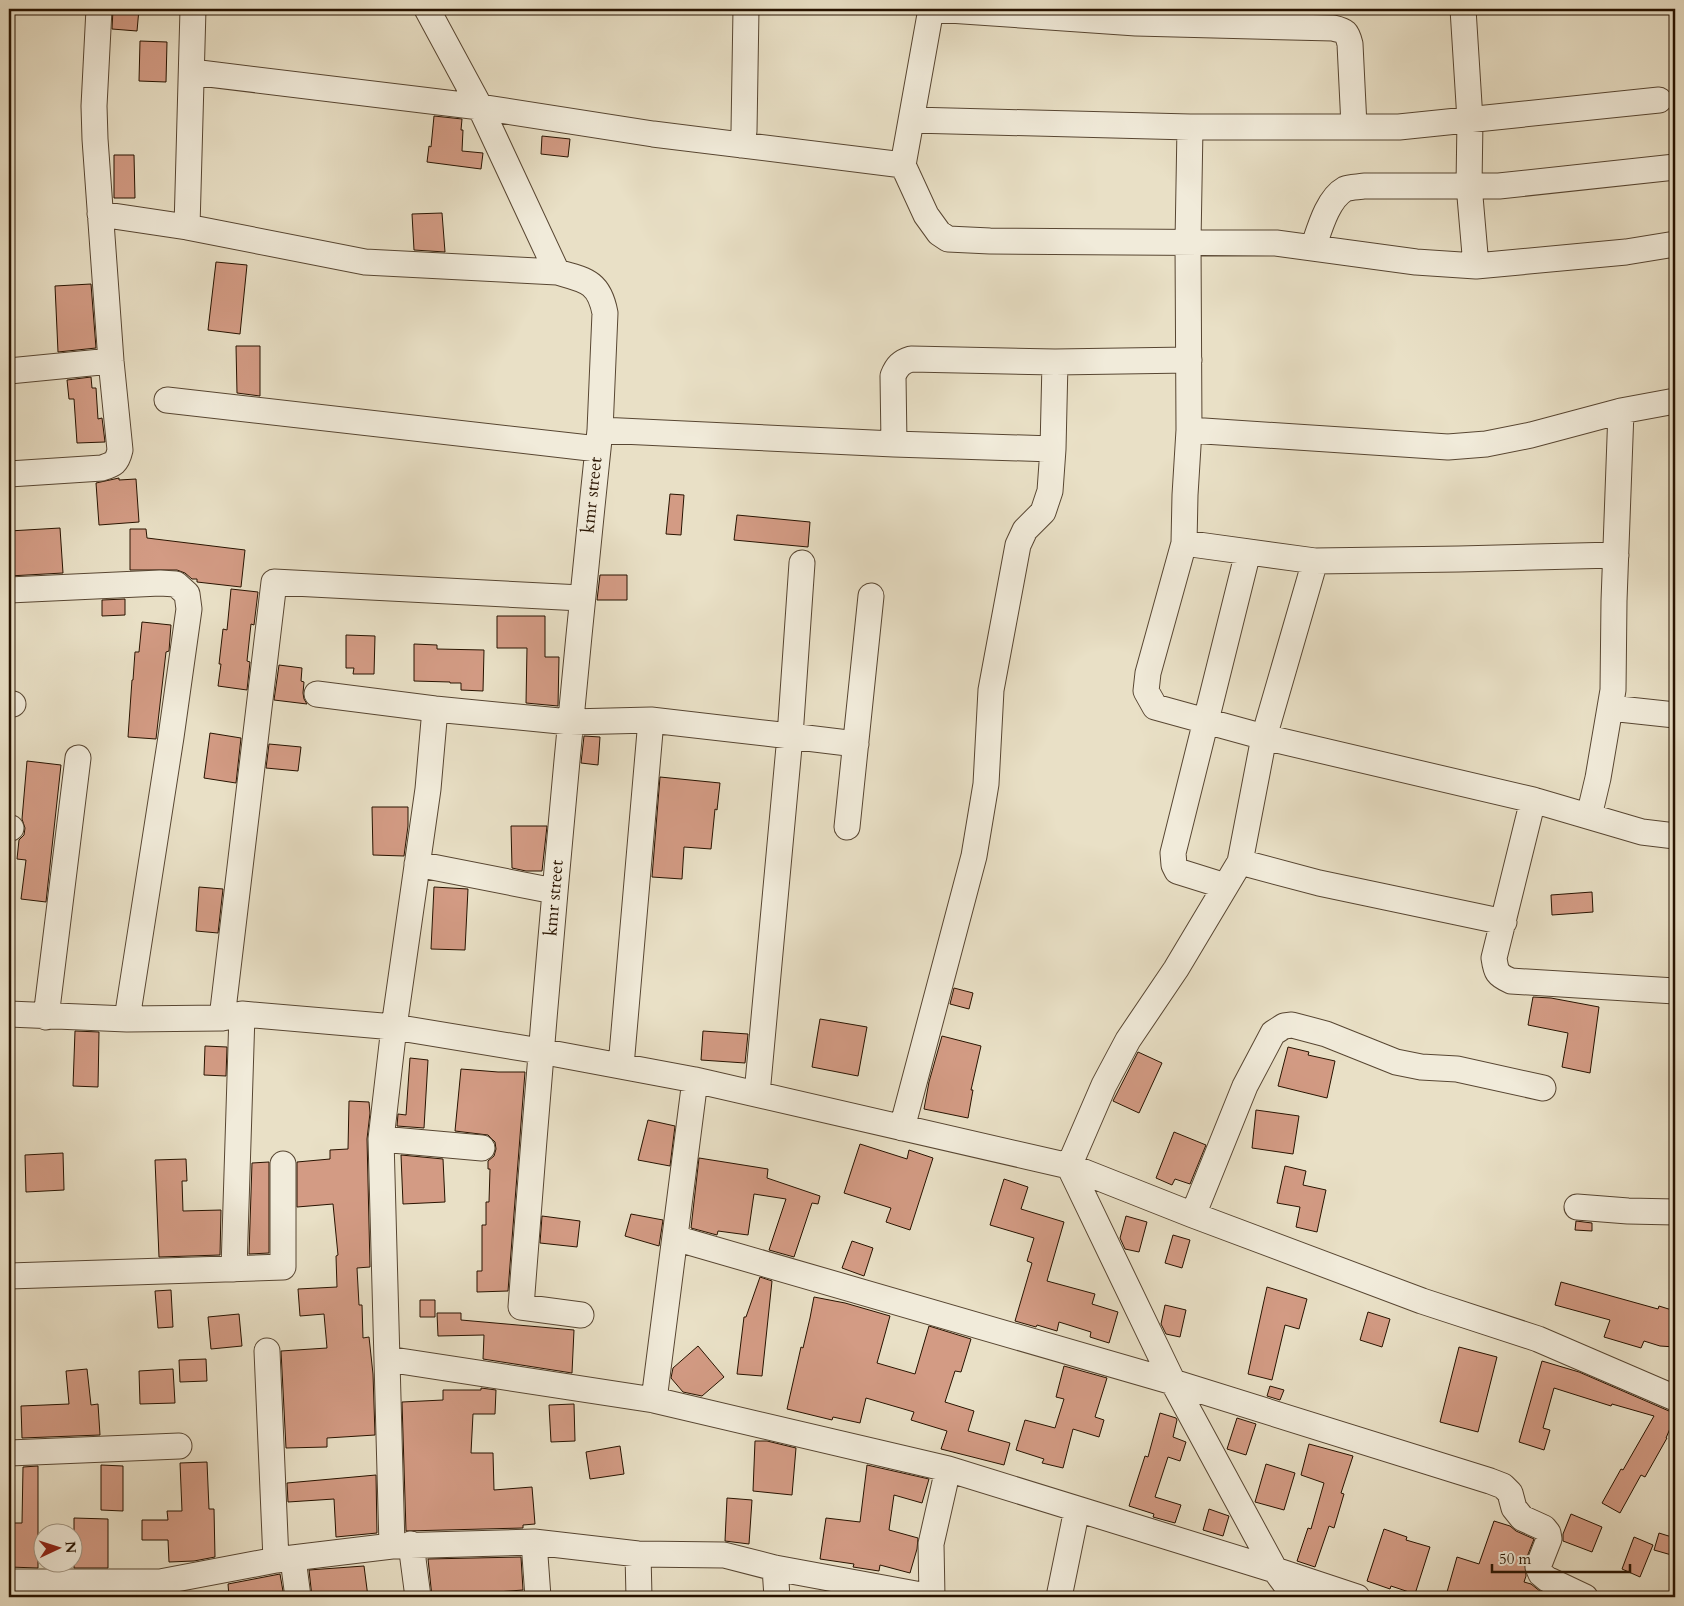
<svg xmlns="http://www.w3.org/2000/svg" width="1684" height="1606" font-family="Cardo,serif">
<style>
.building{fill:#d39b84;stroke:#281300}
.lines{fill:none;stroke-linecap:round;stroke-linejoin:round}
.minor-casing{stroke:#584632;stroke-width:27}
.minor{stroke:#f1ebda;stroke-width:25}
.labels{text-anchor:middle;dominant-baseline:central;stroke-width:5;stroke-linejoin:round;paint-order:stroke}
.street-label{font-size:18px;fill:#281300;stroke:#f1ebda}
</style>
<rect width="100%" height="100%" fill="#e9e0c6"/>
<filter id="stains"><feTurbulence type="fractalNoise" baseFrequency=".004" numOctaves="4"/><feColorMatrix values="0 0 0 0 .2 0 0 0 0 .09 0 0 0 0 .02 0 0 0 .5 -.17"/></filter>
<radialGradient id="worn" r=".72"><stop offset=".6" stop-color="#630" stop-opacity="0"/><stop offset="1" stop-color="#630" stop-opacity=".3"/></radialGradient>
<!-- building -->
<path class="building" d="M113,9H139L137,31L112,29Z
M140,41L167,42L166,82L139,81Z
M434,116L462,119L461,130H463L462,151L483,153L481,169L427,162L429,146L431,147Z
M542,136L570,139L568,157L541,154Z
M114,155H134L135,198H114Z
M442,213L445,252L414,250L412,214Z
M216,262L247,265L240,334L208,330Z
M91,284L96,348L58,352L55,286Z
M236,346H260V396L237,393Z
M91,377L92,388H96L98,419L102,418L105,442L77,443L74,399H69L67,380Z
M119,478V480L136,479L139,522L99,525L96,483Z
M670,494L684,495L681,535L666,534Z
M737,515L810,522L808,547L734,540Z
M60,528L63,573L9,576V531Z
M130,529H146L147,538L245,550L241,587L197,582V579H192L185,573L177,570H130Z
M600,575H627V600H597Z
M231,589L258,592L254,625L251,624L247,661L250,662L247,690L218,686L221,664H219L223,629L227,630Z
M125,599V615L102,616V600Z
M497,616H545V657H559L558,706L526,703L527,648H497Z
M142,622L171,625L169,651L166,652L156,739L128,737L132,680H133L135,652H139Z
M346,635L375,636L374,674H353L354,668H346Z
M414,644L437,645V649L484,650L483,691L461,690V683H450V682L414,681Z
M279,665L302,668L301,681L304,682L303,693L304,699L307,704L274,700Z
M210,733L241,738L236,783L204,778Z
M584,736L600,737L598,765L581,763Z
M269,744L301,747L298,771L266,768Z
M27,761L61,765L46,902L21,899L26,860L17,859L19,840L24,835L25,828L22,819Z
M660,777L720,783L717,810L715,809L711,849L684,847L682,879L652,877Z
M372,807H408V826L404,856L373,855Z
M511,826H547L542,871H526L512,868Z
M199,887L223,889L218,933L196,931Z
M434,887L468,889L465,950L431,949Z
M1592,892L1593,912L1552,915L1551,895Z
M954,988L973,993L969,1009L950,1004Z
M1533,997L1551,998L1599,1007L1590,1073L1562,1067L1568,1033L1528,1025Z
M820,1019L867,1027L858,1076L812,1067Z
M75,1031L99,1032L98,1087L73,1086Z
M703,1031L748,1034L745,1063L701,1060Z
M942,1036L981,1046L971,1090H973L968,1118L924,1109L929,1082Z
M205,1046L227,1047L226,1076L204,1075Z
M1288,1047L1309,1052L1308,1055L1335,1061L1327,1098L1278,1086Z
M1138,1052L1162,1063L1139,1113L1113,1101Z
M410,1058L428,1060L424,1128L397,1126L398,1114L406,1115Z
M461,1069L498,1072H525L508,1291L477,1292V1271H482V1225H486V1202H489L490,1169H488V1161L494,1156L496,1149L495,1142L488,1135L455,1131Z
M349,1101L369,1102L370,1113L367,1139L370,1267L357,1268L359,1305H362L363,1338L369,1337L373,1374L375,1435L327,1438V1447L286,1448L281,1351L327,1348L324,1314L300,1316L298,1289L337,1287L336,1256L338,1255L333,1204L297,1207V1162L330,1159V1150L348,1149Z
M1256,1110L1299,1116L1293,1154L1252,1148Z
M648,1120L675,1126L670,1166L638,1160Z
M1174,1132L1206,1145L1190,1184L1175,1179L1172,1185L1156,1178Z
M860,1144L907,1159L909,1150L933,1158L910,1230L886,1222L891,1208L844,1193Z
M63,1153L64,1190L26,1192L25,1155Z
M401,1155L443,1159L445,1202L403,1204Z
M699,1158L768,1169L767,1178L820,1196L818,1204L812,1203L794,1257L769,1250L786,1199L754,1194L748,1235L718,1231L717,1235L691,1228Z
M186,1159L187,1181H182L183,1211L221,1210L220,1255L159,1257L155,1160Z
M269,1162V1253L249,1254L252,1163Z
M1285,1166L1306,1171L1303,1185L1326,1190L1317,1232L1296,1227L1300,1207L1277,1203Z
M1004,1179L1028,1187L1021,1209L1064,1222L1047,1281L1095,1294L1092,1304L1118,1312L1109,1343L1090,1337L1091,1332L1059,1322L1057,1331L1037,1325L1036,1327L1015,1321L1032,1263L1027,1261L1034,1238L990,1225Z
M631,1214L663,1220L659,1246L625,1236Z
M542,1216L580,1221L577,1247L540,1243Z
M1126,1216L1147,1222L1139,1252L1125,1249L1120,1238Z
M1576,1221L1592,1223V1231L1575,1230Z
M1173,1235L1190,1240L1182,1268L1165,1263Z
M852,1241L873,1248L864,1276L842,1268Z
M760,1277L772,1281L762,1376L737,1374L744,1317H746Z
M1561,1282L1658,1309L1659,1306L1675,1311V1347L1660,1346L1644,1341L1641,1348L1604,1337L1610,1320L1555,1305Z
M1267,1287L1307,1299L1299,1329L1285,1325L1272,1380L1248,1374Z
M171,1290L173,1327L158,1328L155,1291Z
M814,1297L845,1303L890,1316L877,1363L915,1374L929,1326L971,1339L961,1372L955,1371L945,1402L974,1411L968,1431L1010,1443L1004,1465L941,1449L947,1431L911,1420L914,1412L866,1398L860,1423L833,1417L832,1420L787,1409L801,1347L803,1348L810,1318Z
M420,1300H435V1317H420Z
M1165,1305L1186,1310L1180,1337L1166,1334L1161,1324Z
M1368,1312L1390,1319L1382,1347L1360,1340Z
M437,1313H461V1320L574,1330L572,1373L483,1359L484,1335L438,1336Z
M239,1314L242,1346L211,1349L208,1317Z
M698,1346L724,1377L702,1396L683,1392L671,1378L673,1368Z
M1459,1347L1497,1357L1478,1432L1440,1422Z
M206,1359L207,1381L180,1382L179,1360Z
M1542,1361L1579,1372L1669,1411L1675,1412V1417L1666,1438H1667L1645,1477L1641,1475L1620,1513L1602,1503L1621,1469L1623,1470L1654,1416L1612,1404L1611,1406L1554,1388L1543,1428L1550,1430L1544,1450L1519,1442Z
M1064,1366L1107,1378L1095,1417L1104,1420L1099,1437L1073,1429L1063,1468L1042,1463L1044,1459L1016,1450L1025,1420L1055,1428L1064,1399L1056,1397Z
M87,1369L91,1405L98,1404L100,1435L22,1438L21,1406L69,1404L66,1371Z
M173,1369L175,1403L140,1404L139,1371Z
M1270,1386L1284,1390L1280,1400L1267,1396Z
M481,1388L496,1390L495,1414H473L471,1453H493L494,1490L532,1487L535,1524L523,1525V1528L406,1531L402,1402L443,1400V1390H481Z
M574,1404L575,1441L551,1442L549,1405Z
M1160,1413L1176,1418L1177,1420L1173,1437L1186,1442L1180,1461L1168,1457L1155,1497L1181,1505L1175,1523L1153,1517L1154,1514L1129,1506L1145,1456L1148,1457Z
M1237,1418L1256,1424L1246,1455L1227,1449Z
M755,1441H767L796,1448L792,1495L753,1491Z
M1309,1444L1353,1456L1341,1493L1344,1494L1334,1528L1329,1526L1315,1567L1297,1561L1308,1528L1311,1529L1324,1483L1301,1475Z
M620,1446L624,1474L590,1479L586,1452Z
M207,1462L209,1509H214L215,1557L194,1561L169,1562L168,1540H142V1520H168L167,1511H182L180,1463Z
M1266,1464L1295,1473L1284,1510L1255,1502Z
M101,1465L123,1466V1511L101,1510Z
M867,1465L929,1479L922,1503L894,1495L889,1530L918,1538L917,1549L910,1573L880,1565L879,1571L853,1567L854,1564L820,1559L826,1518L860,1522Z
M38,1466V1568L9,1567V1523H22L23,1467Z
M376,1475L377,1533L336,1537L334,1499L288,1502L287,1483Z
M727,1498L752,1500L749,1544L725,1541Z
M1209,1509L1229,1516L1223,1536L1203,1530Z
M1571,1514L1602,1527L1592,1552L1563,1541V1534Z
M74,1518L108,1519V1568H74Z
M1494,1521L1510,1526L1516,1531L1534,1539L1525,1562L1526,1576L1524,1582L1531,1584L1541,1592L1552,1597H1466L1447,1592L1457,1557L1479,1564Z
M1384,1529L1407,1537L1406,1540L1430,1547L1415,1594L1391,1586L1390,1589L1367,1581Z
M1659,1533L1675,1538V1556L1654,1550Z
M1634,1537L1653,1545L1640,1577L1622,1569Z
M521,1557L523,1590L432,1597L428,1559Z
M364,1566L368,1597H312L309,1570Z
M280,1574L284,1597H229L228,1584Z"/>
<g class="lines">
<!-- minor casing -->
<g class="minor-casing">
<path id="minor" d="M427,9L480,107L557,272
M931,9L903,165L926,215L939,233L948,239L990,241L1276,243L1416,262L1476,266L1469,185L1470,120L1463,9
M934,9L1136,23L1333,28C1346,31 1347,32 1350,44L1354,126
M192,72L480,107L653,134L903,165
M912,120L1190,127H1399L1659,100
M1190,127L1188,242L1189,430L1185,495L1184,543L1148,673L1146,691L1155,707L1264,737L1315,561
M741,145L744,131L746,9
M100,214L187,227L193,9
M187,227L365,262L557,272C585,280 599,281 605,313L600,430L894,444L1053,449
M1313,248C1319,231 1327,199 1345,189C1350,187 1359,187 1364,186H1499L1675,167
M1476,266L1626,252L1675,244
M9,371L111,361
M167,400L598,449
M1189,430L1448,447L1486,444L1531,435L1621,411L1675,401
M894,444L893,376C897,366 901,362 911,359L1055,362L1189,360
M9,474L102,468C114,464 117,463 120,450L111,361L95,139L94,106L99,9
M1184,543L1315,561L1459,559L1616,555
M802,563L790,736L856,744
M9,590L160,583L176,584L187,594L189,609L171,737L127,1019
M317,694L435,709L570,722L651,720L790,736L757,1094
M9,704H13
M1610,708L1675,715
M1533,800L1494,958C1496,972 1497,975 1511,981L1675,991
M1589,816L1598,778L1613,690L1614,601L1621,411
M847,827L871,596
M9,828H11
M1240,862L1319,883L1504,922
M417,864L554,891
M1225,886L1177,871L1174,865L1173,853L1248,552
M9,1014L127,1019L222,1018L242,1014L394,1027L540,1051L695,1080L1069,1166L1193,1215L1422,1301L1538,1339L1675,1398
M46,1017L78,758
M222,1018L274,582L581,598
M621,1066L651,720
M902,1128L974,856L986,784L991,690L1018,545L1025,530L1043,512L1050,491L1053,449L1055,362
M381,1139L482,1148
M1577,1207L1628,1211L1675,1212
M1193,1215L1245,1086L1273,1033L1284,1026L1292,1025L1326,1034L1396,1062L1421,1067L1457,1069L1543,1088
M675,1238L1173,1382L1490,1481L1503,1486L1510,1493L1514,1508L1522,1518L1544,1528L1548,1533L1549,1539L1538,1567L1541,1574L1547,1579L1585,1597
M234,1269L242,1014
M9,1276L283,1267V1164
M581,1315L521,1307C543,1014 569,722 600,430
M267,1351L276,1560
M387,1359L654,1400L948,1469L1275,1570L1357,1597
M654,1400L695,1080
M9,1453L179,1446
M534,1542L638,1554L724,1555L775,1568L932,1597
M411,1544L418,1597
M392,1546L381,1139L394,1027L428,789L435,709
M638,1554L639,1597
M293,1559L298,1597
M775,1568L777,1597
M9,1582H160L276,1560L392,1546L534,1542L538,1597
M932,1597L931,1544L948,1469
M1059,1597L1077,1509
M1295,1597L1275,1570L1173,1382L1069,1166L1104,1085L1128,1040L1176,969L1240,862L1264,737L1533,800L1642,832L1675,836"/>
</g>
<!-- minor -->
<use href="#minor" class="minor"/>
</g>
<g class="labels">
<!-- street labels -->
<g class="street-label">
<text transform="translate(592 495) rotate(-84)">kmr street</text>
<text transform="translate(554 898) rotate(-85)">kmr street</text>
</g>
</g>
<!-- margin -->
<rect width="1684" height="1606" fill="none" stroke="#e9e0c6" stroke-width="30"/>
<rect x="10" y="10" width="1664" height="1586" fill="none" stroke="#281300" stroke-width="2.5"/>
<rect x="15" y="15" width="1654" height="1576" fill="none" stroke="#281300"/>
<!-- north arrow -->
<g transform="translate(58 1548) rotate(86)"><circle r="24" fill="#f1ebda" stroke="#a19583"/>
<path d="M0-4L9 19L0 12L-9 19Z" fill="#8f2418"/>
<text y="-8" font-size="14" font-weight="bold" text-anchor="middle" fill="#281300">N</text>
</g>
<!-- scale -->
<path d="M1492 1564v8h138v-8" fill="none" stroke="#281300" stroke-width="2.5"/>
<text x="1499" y="1564" font-size="15" fill="#281300" stroke="#f1ebda" stroke-width="4" paint-order="stroke">50 m</text>
<rect width="100%" height="100%" filter="url(#stains)"/>
<rect width="100%" height="100%" fill="url(#worn)"/>
</svg>
